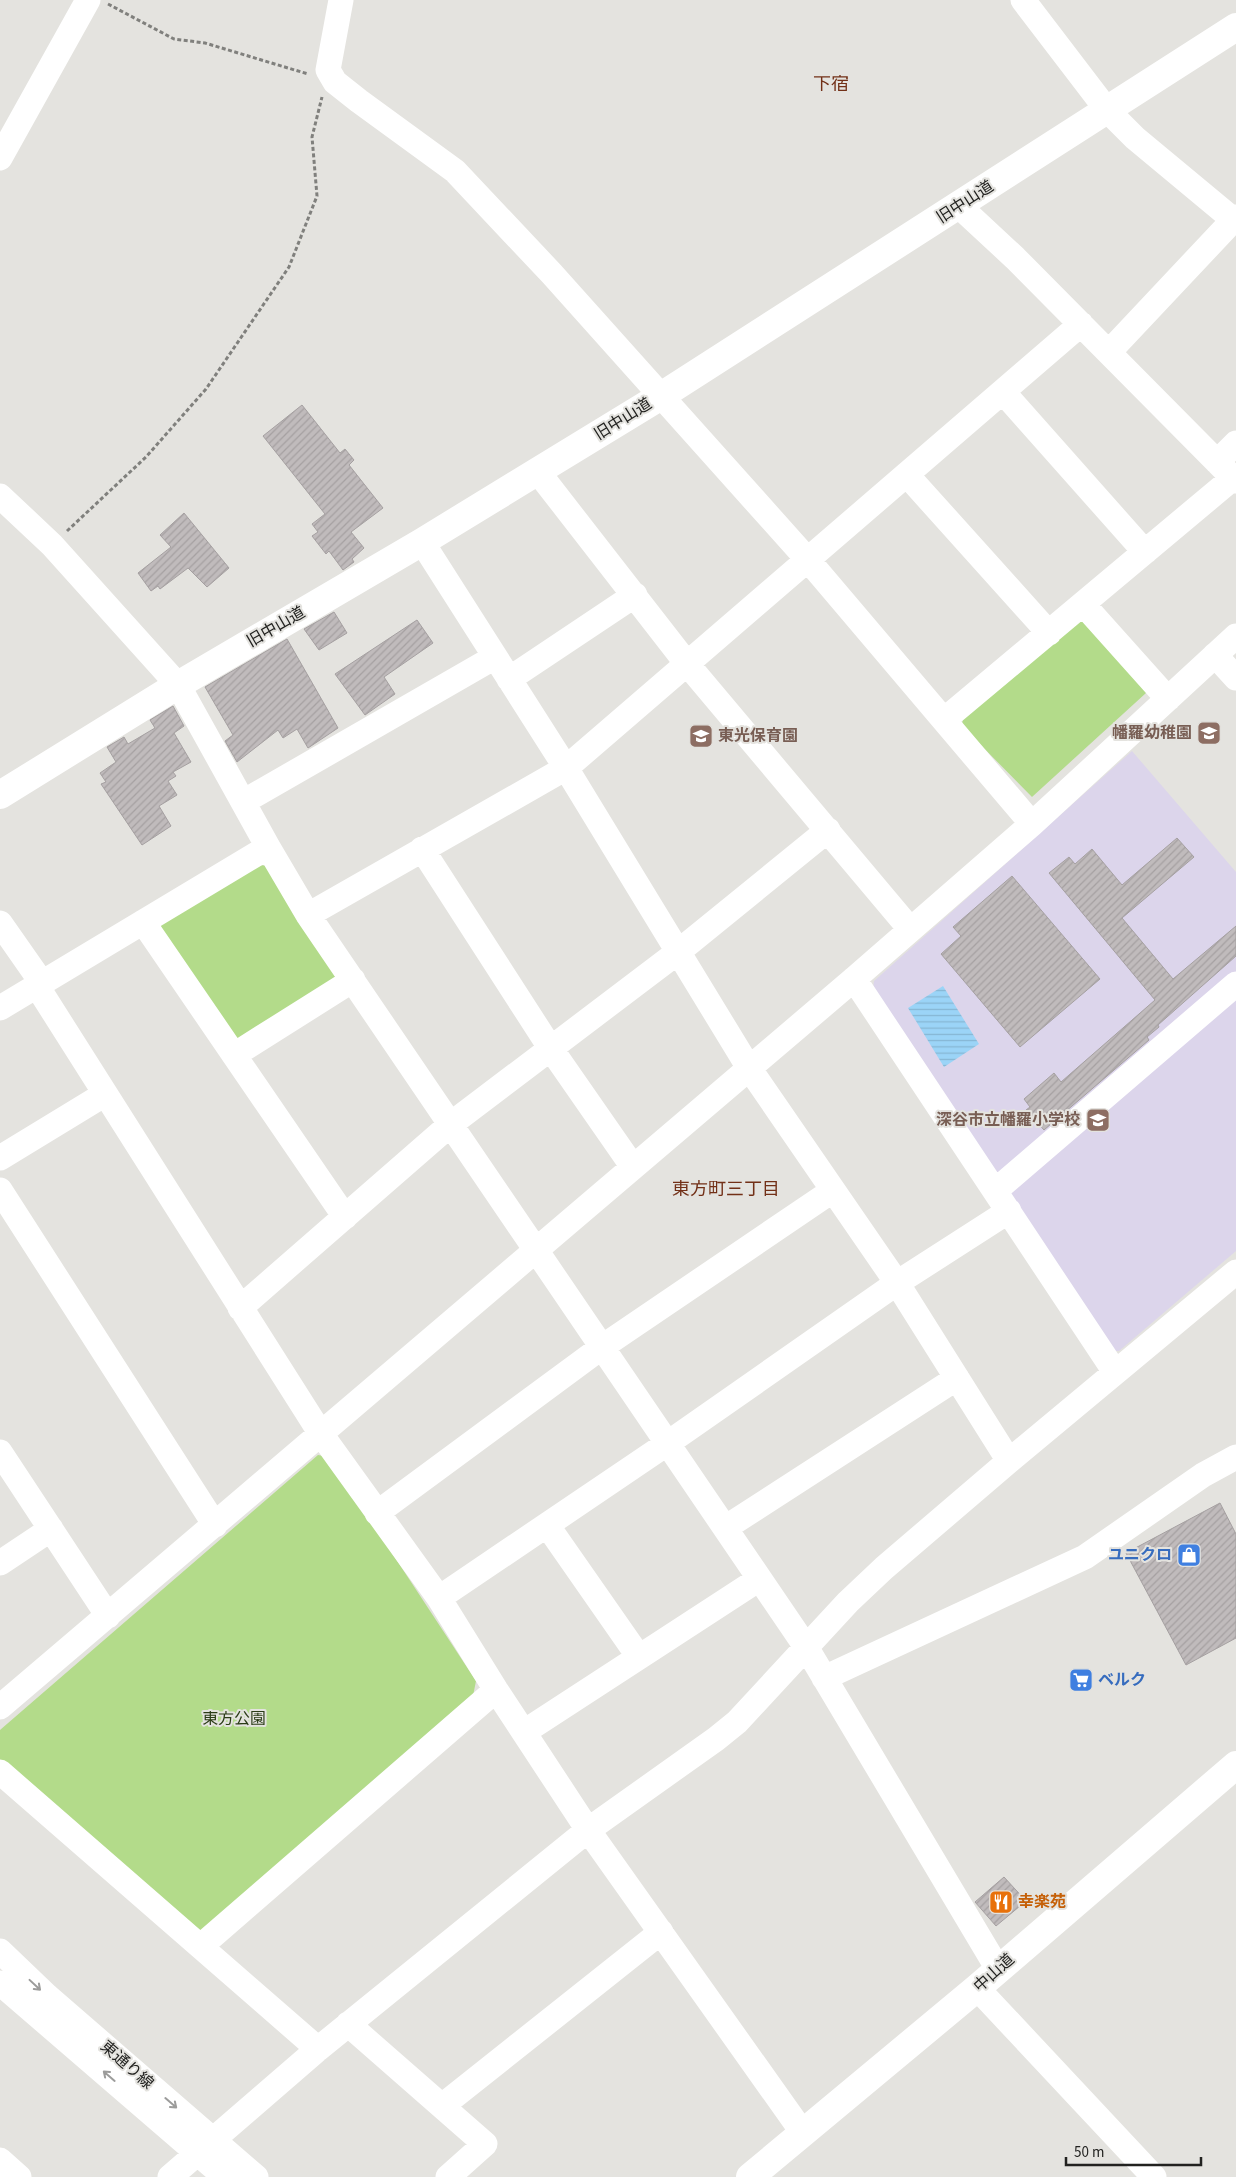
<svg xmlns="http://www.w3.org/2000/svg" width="1236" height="2177" font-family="'Source Sans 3','Noto Sans JP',sans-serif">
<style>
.education{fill:#dcd5eb}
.green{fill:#b3db8a}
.water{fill:url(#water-rules)}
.building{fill:url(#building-hatch);stroke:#a5a0a1}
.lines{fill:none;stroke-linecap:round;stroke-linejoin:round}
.path{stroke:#80807d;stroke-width:3;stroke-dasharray:4 2.5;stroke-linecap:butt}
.minor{stroke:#fff;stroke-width:25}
.major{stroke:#fff;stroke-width:28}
.highway{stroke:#fff;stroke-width:28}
.oneway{stroke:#9c9c9b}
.labels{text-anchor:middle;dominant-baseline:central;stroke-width:4;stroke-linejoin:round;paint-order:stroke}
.street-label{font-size:16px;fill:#222220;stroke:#e4e3df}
.education-label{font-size:16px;font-weight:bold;fill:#785e54;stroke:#e4e3df;text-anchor:end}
.shop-label{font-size:16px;font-weight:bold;fill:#366cbe;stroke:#e4e3df;text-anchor:end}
.park-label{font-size:16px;fill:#2b3c17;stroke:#e4e3df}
.food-label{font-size:16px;font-weight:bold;fill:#c56008;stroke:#e4e3df;text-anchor:start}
.neighbourhood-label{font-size:18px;fill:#723017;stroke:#e4e3df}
</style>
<defs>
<pattern id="water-rules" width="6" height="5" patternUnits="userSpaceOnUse" patternTransform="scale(1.25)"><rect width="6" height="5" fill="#9bd4f7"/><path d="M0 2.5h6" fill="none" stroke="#85b6d3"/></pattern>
<pattern id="building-hatch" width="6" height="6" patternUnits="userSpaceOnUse" patternTransform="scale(1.25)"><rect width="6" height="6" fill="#c0bbbc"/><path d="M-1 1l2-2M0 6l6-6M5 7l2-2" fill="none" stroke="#a5a0a1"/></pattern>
</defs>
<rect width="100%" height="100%" fill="#e4e3df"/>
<!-- education -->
<path class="education" d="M1132,751L1236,872V1251L1119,1351H1111L873,989L874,981Z"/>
<!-- green -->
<path class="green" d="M1079,618L1146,683V693L1032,797L962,726L963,716Z
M252,864L268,866L337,979L244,1041L231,1035L156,924Z
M318,1455L329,1457L476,1681L471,1706L198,1934L0,1761V1730Z"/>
<!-- water -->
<path class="water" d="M943,986L979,1044L944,1067L908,1008Z"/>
<!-- building -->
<path class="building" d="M302,405L340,453L345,449L354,460L349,465L383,508L351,532L364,548L352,559L354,562L343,570L329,551L326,554L312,536L318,532L312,524L325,514L263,436Z
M184,513L229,568L207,587L188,568L160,589L158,586L151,591L138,573L171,547L160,535Z
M334,612L347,633L319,650L304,629Z
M417,620L433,643L384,677L395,694L365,715L335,674Z
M287,639L338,728L308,748L297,729L283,738L278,730L237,762L225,741L233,735L205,687Z
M173,706L184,726L174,733L191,762L173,772L176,776L168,781L177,795L159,806L171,826L142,845L101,784L106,782L100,773L116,762L107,747L124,737L128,744L155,728L150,720Z
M1177,838L1194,857L1122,918L1173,979L1236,926V956L1158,1025L1159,1027L1147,1037L1149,1040L1044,1130L1026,1110L1030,1107L1024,1099L1054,1073L1061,1082L1155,1000L1049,873L1069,857L1075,864L1092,849L1122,885Z
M1012,876L1100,979L1020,1047L941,954L961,936L953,927Z
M1220,1503L1236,1534V1638L1186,1665L1126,1553Z
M1004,1877L1026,1901L996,1926L975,1902Z"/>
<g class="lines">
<!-- path -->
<path class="path" d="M108,4L174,39L205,43L308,74
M67,531L146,457L206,389L289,267L317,196L312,137L322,97"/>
<!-- minor -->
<path class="minor" d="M341,0L328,70L335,82L359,101L455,171L552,274L808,560L1032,824
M1023,0L1107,110L1135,138L1236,222
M0,158L88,0
M959,206L1015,258L1236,481
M1109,352L1236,217
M1003,392L1145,552
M1217,462L1236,443
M538,472L688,665L910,929
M907,475L1049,633
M0,496L52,545L178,685L268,847L308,915L806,1647L998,1969
M422,542L566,768L749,1068L897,1283L1009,1461
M1083,604L1168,699
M1215,655L1236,678
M509,679L635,595
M944,720L1233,478
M243,802L495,657
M422,849L551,1049L633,1167
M308,915L566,768L1081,324
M143,922L345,1217
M0,923L42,983
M854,979L1115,1372
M37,986L321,1434L439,1598L496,1690L588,1830L803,2133
M0,1008L268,847
M234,1055L353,980
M0,1158L105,1094
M0,1190L215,1525
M995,1191L1236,984
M240,1308L451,1124L678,952L828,830
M0,1452L108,1616
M377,1513L602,1347L832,1191
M547,1525L639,1657
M725,1528L957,1378
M0,1563L51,1529
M439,1598L668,1443L897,1283L1009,1211
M824,1678L1085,1557L1203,1475L1236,1457
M0,1707L854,979L1032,824L1236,636
M524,1732L759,1579
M0,1772L318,2049
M201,1946L496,1690
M0,1951L47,1996L256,2177
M0,1983L225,2177
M977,1988L1154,2177
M348,2024L485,2144L448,2177
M442,2106L661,1932
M0,2160L19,2177
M170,2177L318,2049L588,1830L716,1739L737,1722L848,1602L884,1568L1009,1461L1236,1272"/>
<!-- major -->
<path class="major" d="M0,795L178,685L422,542L661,396L1236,27"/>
<!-- highway -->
<path class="highway" d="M750,2177L977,1988L1236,1765"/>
</g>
<!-- one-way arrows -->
<defs><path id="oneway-shaft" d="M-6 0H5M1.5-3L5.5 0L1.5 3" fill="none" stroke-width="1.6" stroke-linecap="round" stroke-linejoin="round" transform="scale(1.25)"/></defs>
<g class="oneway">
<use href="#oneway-shaft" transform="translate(35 1985) rotate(43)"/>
<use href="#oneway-shaft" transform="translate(109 2076) rotate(-139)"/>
<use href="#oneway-shaft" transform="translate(171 2103) rotate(41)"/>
</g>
<!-- icons -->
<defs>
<g id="school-square" transform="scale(1.25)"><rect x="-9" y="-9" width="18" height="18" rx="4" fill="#8d6e63" stroke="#e4e3df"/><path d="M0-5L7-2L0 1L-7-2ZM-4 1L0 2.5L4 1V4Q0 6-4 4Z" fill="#fff"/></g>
<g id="shop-square" transform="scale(1.25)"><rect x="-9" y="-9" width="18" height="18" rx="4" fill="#3f7fe0" stroke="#e4e3df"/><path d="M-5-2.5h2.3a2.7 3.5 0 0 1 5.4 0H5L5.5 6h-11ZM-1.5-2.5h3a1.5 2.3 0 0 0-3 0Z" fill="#fff"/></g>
<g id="supermarket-square" transform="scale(1.25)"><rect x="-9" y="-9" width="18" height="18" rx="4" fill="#3f7fe0" stroke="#e4e3df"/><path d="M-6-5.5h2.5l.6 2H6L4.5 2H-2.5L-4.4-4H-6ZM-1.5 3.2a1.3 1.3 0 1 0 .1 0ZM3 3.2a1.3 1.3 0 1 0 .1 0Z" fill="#fff"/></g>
<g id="restaurant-square" transform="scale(1.25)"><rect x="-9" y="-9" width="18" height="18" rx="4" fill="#e8710a" stroke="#e4e3df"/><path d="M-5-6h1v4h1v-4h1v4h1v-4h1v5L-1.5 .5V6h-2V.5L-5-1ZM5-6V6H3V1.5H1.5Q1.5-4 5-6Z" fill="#fff"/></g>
</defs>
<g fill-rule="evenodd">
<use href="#school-square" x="1209" y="733"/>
<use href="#school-square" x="701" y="736"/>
<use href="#school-square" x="1098" y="1120"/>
<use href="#shop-square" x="1189" y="1555"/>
<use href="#supermarket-square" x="1081" y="1680"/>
<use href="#restaurant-square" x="1001" y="1902"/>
</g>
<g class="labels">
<!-- street labels -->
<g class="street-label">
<text transform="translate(965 202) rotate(-33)">旧中山道</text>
<text transform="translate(623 419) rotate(-32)">旧中山道</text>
<text transform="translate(276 627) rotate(-30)">旧中山道</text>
<text transform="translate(994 1973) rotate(-42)">中山道</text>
<text transform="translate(127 2065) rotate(41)">東通り線</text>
</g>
<!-- education labels -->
<g class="education-label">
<text x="1192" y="733">幡羅幼稚園</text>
<text x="718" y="736" text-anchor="start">東光保育園</text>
<text x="1080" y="1120">深谷市立幡羅小学校</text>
</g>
<!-- shop labels -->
<g class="shop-label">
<text x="1172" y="1555">ユニクロ</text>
<text x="1098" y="1680" text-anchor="start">ベルク</text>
</g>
<!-- park labels -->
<g class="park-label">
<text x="234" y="1719">東方公園</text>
</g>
<!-- food labels -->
<g class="food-label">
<text x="1018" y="1902">幸楽苑</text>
</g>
<!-- neighbourhood labels -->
<g class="neighbourhood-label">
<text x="831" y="84">下宿</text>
<text x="726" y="1189">東方町三丁目</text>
</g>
</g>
<!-- scale -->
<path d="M1066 2157v8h135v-8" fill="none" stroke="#222220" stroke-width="2.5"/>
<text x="1074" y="2157" font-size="15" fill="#222220" stroke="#e4e3df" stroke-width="4" paint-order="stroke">50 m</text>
</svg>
